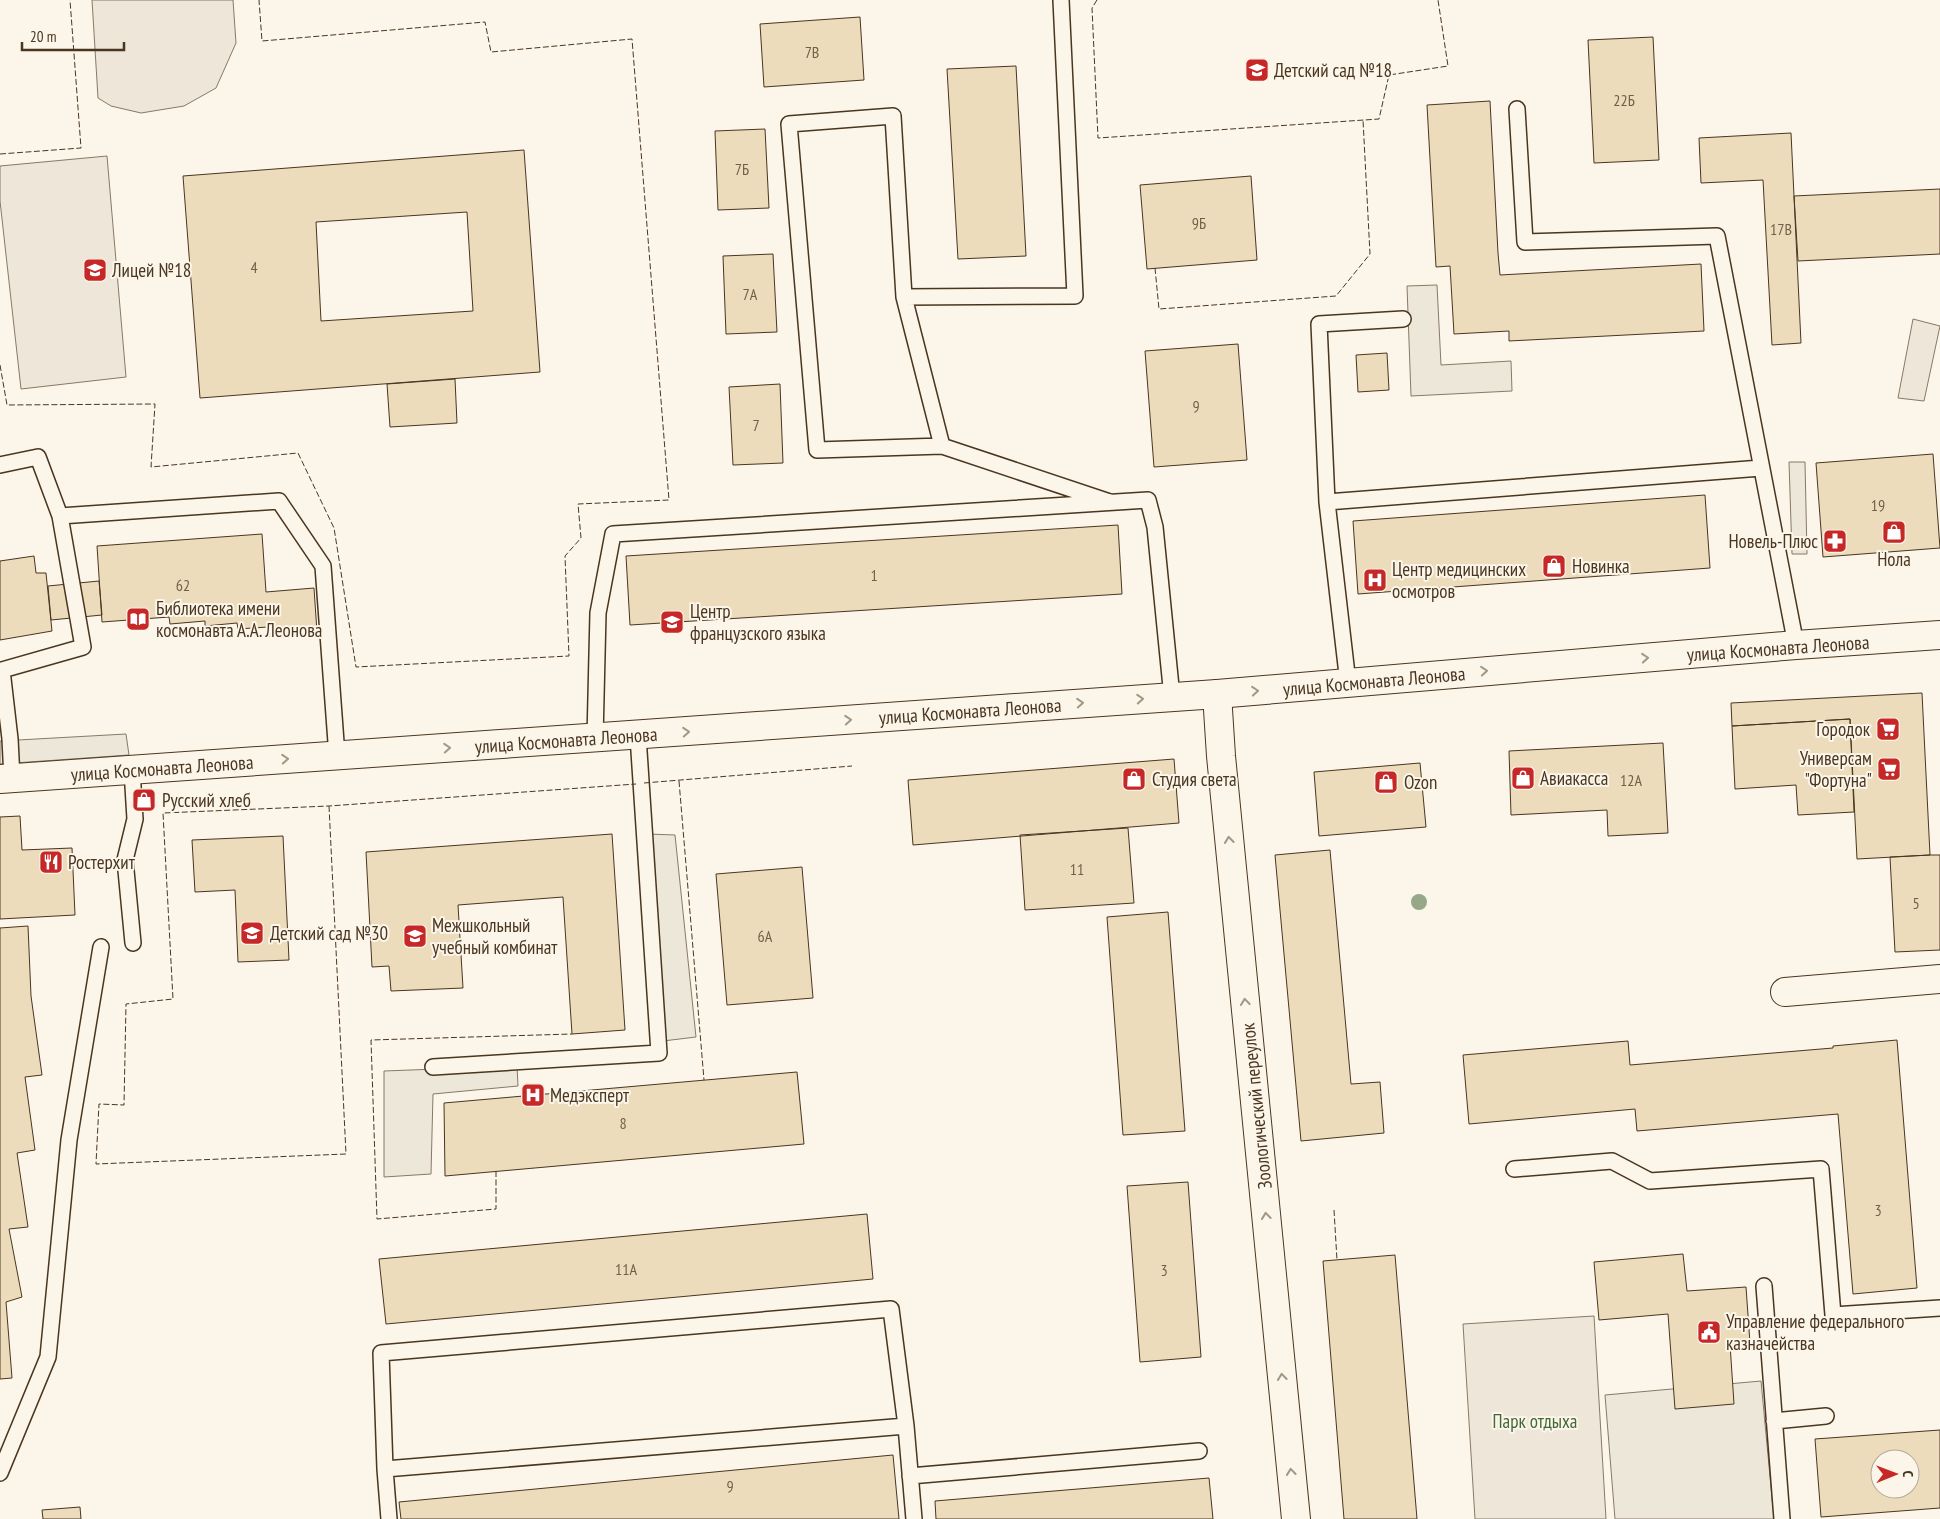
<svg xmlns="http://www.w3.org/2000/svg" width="1940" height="1519" font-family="'PT Sans Narrow',sans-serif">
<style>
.green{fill:#ede6d9;stroke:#887966}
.parking{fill:#ede7d9;stroke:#887966}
.building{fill:#ecdcbc;stroke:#4a3520;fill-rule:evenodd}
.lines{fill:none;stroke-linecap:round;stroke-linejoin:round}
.service-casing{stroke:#4a3520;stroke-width:18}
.minor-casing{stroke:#4a3520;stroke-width:30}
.secondary-casing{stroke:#4a3520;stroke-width:30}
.service{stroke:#fbf6e9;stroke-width:15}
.minor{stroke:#fbf6e9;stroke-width:28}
.secondary{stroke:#fbf6e9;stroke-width:28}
.fence{stroke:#4a3520;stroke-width:1;stroke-dasharray:6 2.5;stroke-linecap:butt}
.tree{fill:#96a887}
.oneway{stroke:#a29684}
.labels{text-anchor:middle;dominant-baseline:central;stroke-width:4;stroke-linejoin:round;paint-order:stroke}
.number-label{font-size:16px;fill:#725f47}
.poi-label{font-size:19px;fill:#4a3520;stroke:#fbf6e9;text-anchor:start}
.street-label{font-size:19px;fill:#4a3520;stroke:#fbf6e9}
.park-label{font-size:19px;fill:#436837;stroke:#fbf6e9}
</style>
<rect width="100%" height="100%" fill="#fbf6e9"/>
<!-- green -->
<path class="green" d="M92,0H233L236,43L216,88L184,106L141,113L111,106L98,98Z
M107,156L126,377L21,389L0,201V166Z
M1913,319L1940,326L1924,401L1898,398Z
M1594,1316L1606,1519H1475L1463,1324Z"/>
<!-- parking -->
<path class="parking" d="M1437,285L1441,365L1511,361L1512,391L1411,396L1407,286Z
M1789,462H1805L1807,554H1792Z
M126,734L129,755L0,764V741Z
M648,834L675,835L696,1037L663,1041Z
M517,1066L518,1086L433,1094L431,1174L384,1177V1071Z
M1761,1381L1774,1519H1615L1605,1395Z"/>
<!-- building -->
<path class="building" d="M860,17L864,80L764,87L760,24Z
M1653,37L1659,160L1594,163L1588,40Z
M1016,66L1026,256L958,259L947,69Z
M1490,101L1498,253L1500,275L1701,264L1704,331L1509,341V331L1454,334L1450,266L1436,267L1427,105Z
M765,129L769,208L718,210L715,131Z
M1791,133L1801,343L1772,345L1763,180L1701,183L1699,138Z
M524,150L540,372L200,398L183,176ZM467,212L473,311L321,321L316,222Z
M1251,176L1257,260L1147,269L1140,185Z
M1940,189V254L1798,261L1794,196Z
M773,254L777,332L726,334L723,256Z
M1238,344L1247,460L1154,467L1145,351Z
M1387,353L1389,390L1358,392L1356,355Z
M455,379L457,423L390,427L387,384Z
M780,384L783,463L733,465L729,387Z
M1933,454L1940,548L1823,557L1816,463Z
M1705,495L1710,568L1358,594L1353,521Z
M1118,525L1122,594L630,625L626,556Z
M262,534L266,592L314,588L317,632L269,636L268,627L238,629L237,623L205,626V621L170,624L169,617L102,622L97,546Z
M34,556L36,573H46L52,631L0,640V561Z
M99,581L102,615L51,620L48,586Z
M1922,693L1930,855L1857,859L1850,719L1732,726L1731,703Z
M1850,719L1854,812L1798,815L1796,785L1735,789L1732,726Z
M1663,743L1668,833L1608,836L1607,810L1511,815L1509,751Z
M1174,759L1179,823L913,845L908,780Z
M1420,763L1426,827L1319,836L1314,772Z
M20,816L22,850L72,848L75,915L0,919V817Z
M1128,828L1134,903L1025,910L1020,835Z
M612,834L625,1030L572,1034L563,897L458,905L463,988L391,991L389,966L372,967L366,852Z
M283,836L289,960L238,962L235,890L195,892L192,840Z
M1330,850L1351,1084L1380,1082L1384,1133L1301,1141L1275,855Z
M1930,855H1940V950L1895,952L1890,857Z
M802,867L813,998L727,1005L716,874Z
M1168,912L1185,1131L1123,1135L1107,917Z
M28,926L31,996L42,1075L25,1077L35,1150L17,1153L28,1227L9,1229L22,1297L6,1302L12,1378L0,1379V928Z
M1897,1040L1917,1288L1853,1294L1838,1114L1637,1131L1635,1109L1469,1124L1463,1055L1628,1041L1630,1065L1833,1048V1046Z
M797,1072L804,1144L445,1176L444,1103Z
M1188,1182L1201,1357L1140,1362L1127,1186Z
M867,1214L873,1279L386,1324L379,1259Z
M1683,1254L1687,1291L1746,1287L1750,1343L1730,1344L1734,1404L1675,1409L1668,1314L1599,1320L1594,1262Z
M1395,1255L1417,1519H1344L1323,1261Z
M1940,1430V1508L1821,1517L1815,1439ZM1880,1459H1910V1489H1880Z
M893,1455L899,1519H401L399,1502Z
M1209,1478L1213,1519H936L935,1501Z
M80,1507L81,1519H43L42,1510Z"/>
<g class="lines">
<!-- service casing -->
<g class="service-casing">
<path id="service" d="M1517,109L1525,242L1717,236L1796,645
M904,297L1075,296L1061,0
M942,446L817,450L789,124L893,116L904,297L942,446L1110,502
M0,465L38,457L60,516L279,501L323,566L337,756
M1327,502L1319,324L1403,319
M1348,683L1327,502L1761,468
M595,738L598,613L613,534L1148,500L1155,527L1172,697
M132,770L135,819L125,860L133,943
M12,778L10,739L2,670L83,647L60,516
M433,1067L659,1053L638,736
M1514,1169L1612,1161L1650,1181L1821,1169L1833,1315L1940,1308
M1764,1286L1782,1519
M1774,1421L1826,1416
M385,1469L381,1353L891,1309L906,1426
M0,1473L48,1357L69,1140L101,947
M910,1476L1199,1451
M389,1519L385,1469L906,1426L914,1519"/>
</g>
<!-- minor casing -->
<g class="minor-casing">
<path id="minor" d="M1217,694L1221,756L1296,1519
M1785,992L1940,979"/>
</g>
<!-- secondary casing -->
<g class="secondary-casing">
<path id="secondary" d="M0,779L1217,694L1796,645L1940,635"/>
</g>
<!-- service -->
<use href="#service" class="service"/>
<!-- minor -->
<use href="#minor" class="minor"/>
<!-- secondary -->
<use href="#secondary" class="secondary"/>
<!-- fence -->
<path class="fence" d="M1097,0L1092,8L1098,138L1379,119L1389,75L1448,66L1438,0
M0,154L81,148L70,0
M1155,268L1159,309L1336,296L1370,254L1363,120
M0,365L7,405L155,404L151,467L298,453L334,528L356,667L569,656L565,556L581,538L578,504L669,500L632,39L491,52L485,22L262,41L259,0
M679,781L704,1080
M644,783L852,766
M329,806L346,1154L96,1164L99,1104L124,1105L126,1004L173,999L163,813L329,806L636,784
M496,1171V1209L377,1219L371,1040L572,1034
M1334,1210L1337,1260"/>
</g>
<!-- trees -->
<circle class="tree" cx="1419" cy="902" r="8"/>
<!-- one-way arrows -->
<defs><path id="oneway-chevron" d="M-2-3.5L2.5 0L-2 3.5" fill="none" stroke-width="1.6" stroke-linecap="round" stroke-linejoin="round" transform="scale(1.25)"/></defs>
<g class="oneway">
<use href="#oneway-chevron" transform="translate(1645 658) rotate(-5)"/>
<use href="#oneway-chevron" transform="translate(1484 671) rotate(-5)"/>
<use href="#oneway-chevron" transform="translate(1255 691) rotate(-5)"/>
<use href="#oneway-chevron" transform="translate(1140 699) rotate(-4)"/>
<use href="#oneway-chevron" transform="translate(1080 703) rotate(-4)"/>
<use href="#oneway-chevron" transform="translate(848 720) rotate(-4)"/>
<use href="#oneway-chevron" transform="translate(686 732) rotate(-4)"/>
<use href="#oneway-chevron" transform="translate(447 748) rotate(-4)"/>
<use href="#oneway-chevron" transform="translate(285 759) rotate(-4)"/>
<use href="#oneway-chevron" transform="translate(1229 840) rotate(-96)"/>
<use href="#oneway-chevron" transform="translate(1245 1002) rotate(-96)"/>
<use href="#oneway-chevron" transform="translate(1266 1216) rotate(-96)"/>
<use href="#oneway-chevron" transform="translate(1282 1377) rotate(-96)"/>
<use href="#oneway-chevron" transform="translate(1291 1472) rotate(-96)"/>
</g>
<!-- icons -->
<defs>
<g id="school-square" transform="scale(1.25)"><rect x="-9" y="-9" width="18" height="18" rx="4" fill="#c62828" stroke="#fbf6e9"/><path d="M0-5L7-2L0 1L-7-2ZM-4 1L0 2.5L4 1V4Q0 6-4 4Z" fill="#fff"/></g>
<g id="shop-square" transform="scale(1.25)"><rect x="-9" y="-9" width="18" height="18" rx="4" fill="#c62828" stroke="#fbf6e9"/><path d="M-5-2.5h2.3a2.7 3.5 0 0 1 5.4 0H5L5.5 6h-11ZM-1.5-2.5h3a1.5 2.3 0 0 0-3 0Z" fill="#fff"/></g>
<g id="pharmacy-square" transform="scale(1.25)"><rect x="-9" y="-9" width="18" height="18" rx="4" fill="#c62828" stroke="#fbf6e9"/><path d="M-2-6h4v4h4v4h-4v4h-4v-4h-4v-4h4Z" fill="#fff"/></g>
<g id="hospital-square" transform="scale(1.25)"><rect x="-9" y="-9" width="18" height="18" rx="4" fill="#c62828" stroke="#fbf6e9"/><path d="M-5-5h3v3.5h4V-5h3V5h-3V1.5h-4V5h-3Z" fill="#fff"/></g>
<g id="library-square" transform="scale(1.25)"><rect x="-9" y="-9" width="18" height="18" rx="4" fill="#c62828" stroke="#fbf6e9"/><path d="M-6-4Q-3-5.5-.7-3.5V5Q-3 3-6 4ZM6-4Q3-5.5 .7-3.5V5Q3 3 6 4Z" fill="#fff"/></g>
<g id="supermarket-square" transform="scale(1.25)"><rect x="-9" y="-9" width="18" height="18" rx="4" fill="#c62828" stroke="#fbf6e9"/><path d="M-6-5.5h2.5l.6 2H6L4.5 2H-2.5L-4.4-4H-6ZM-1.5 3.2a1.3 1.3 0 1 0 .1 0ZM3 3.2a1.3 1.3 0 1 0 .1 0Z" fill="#fff"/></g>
<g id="restaurant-square" transform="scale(1.25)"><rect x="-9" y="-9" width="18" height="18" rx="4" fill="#c62828" stroke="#fbf6e9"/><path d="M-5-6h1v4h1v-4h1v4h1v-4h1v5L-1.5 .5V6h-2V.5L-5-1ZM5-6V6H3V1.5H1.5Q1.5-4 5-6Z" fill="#fff"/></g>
<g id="university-square" transform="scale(1.25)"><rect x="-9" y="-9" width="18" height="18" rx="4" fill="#c62828" stroke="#fbf6e9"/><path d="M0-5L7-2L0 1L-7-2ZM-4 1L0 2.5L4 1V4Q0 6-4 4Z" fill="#fff"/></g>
<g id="civic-square" transform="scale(1.25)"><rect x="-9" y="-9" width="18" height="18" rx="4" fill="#c62828" stroke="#fbf6e9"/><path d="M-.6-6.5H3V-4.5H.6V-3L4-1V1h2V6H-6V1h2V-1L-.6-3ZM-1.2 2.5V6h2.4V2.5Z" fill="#fff"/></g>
</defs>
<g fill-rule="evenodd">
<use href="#school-square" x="1257" y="70"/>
<use href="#school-square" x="95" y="270"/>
<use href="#shop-square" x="1894" y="532"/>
<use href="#pharmacy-square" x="1835" y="541"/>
<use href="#shop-square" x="1554" y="566"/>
<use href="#hospital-square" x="1375" y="580"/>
<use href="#library-square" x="138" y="619"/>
<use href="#school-square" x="672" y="622"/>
<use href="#supermarket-square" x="1888" y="729"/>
<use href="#supermarket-square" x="1889" y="769"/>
<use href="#shop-square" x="1523" y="778"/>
<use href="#shop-square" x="1134" y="779"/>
<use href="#shop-square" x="1386" y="782"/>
<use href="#shop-square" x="144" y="800"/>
<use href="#restaurant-square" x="51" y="862"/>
<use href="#school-square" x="252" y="933"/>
<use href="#university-square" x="415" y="936"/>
<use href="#hospital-square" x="533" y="1095"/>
<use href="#civic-square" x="1709" y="1332"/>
</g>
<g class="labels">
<!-- number labels -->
<g class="number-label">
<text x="812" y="52">7В</text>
<text x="1624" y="100">22Б</text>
<text x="742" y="169">7Б</text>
<text x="1199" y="223">9Б</text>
<text x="1781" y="229">17В</text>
<text x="254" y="267">4</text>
<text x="750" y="294">7А</text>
<text x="1196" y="406">9</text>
<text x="756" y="425">7</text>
<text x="1878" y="505">19</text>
<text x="874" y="575">1</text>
<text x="183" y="585">62</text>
<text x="1631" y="780">12А</text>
<text x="1077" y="869">11</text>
<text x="1916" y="903">5</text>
<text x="765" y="936">6А</text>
<text x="623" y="1123">8</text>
<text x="1878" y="1210">3</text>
<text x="626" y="1269">11А</text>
<text x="1164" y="1270">3</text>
<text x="730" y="1486">9</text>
</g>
<!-- poi labels -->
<g class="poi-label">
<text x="1274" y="70">Детский сад №18</text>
<text x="112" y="270">Лицей №18</text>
<text x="1818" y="541" text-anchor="end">Новель-Плюс</text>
<text x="1894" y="559" text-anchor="middle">Нола</text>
<text x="1572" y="566">Новинка</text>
<text x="1392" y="569">Центр медицинских<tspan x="1392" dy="22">осмотров</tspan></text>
<text x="156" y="608">Библиотека имени<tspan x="156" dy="22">космонавта А.А. Леонова</tspan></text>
<text x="690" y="611">Центр<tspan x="690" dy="22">французского языка</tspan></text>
<text x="1870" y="729" text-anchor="end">Городок</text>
<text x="1872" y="758" text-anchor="end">Универсам<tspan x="1872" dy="22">"Фортуна"</tspan></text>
<text x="1540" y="778">Авиакасса</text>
<text x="1152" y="779">Студия света</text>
<text x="1404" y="782">Ozon</text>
<text x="162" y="800">Русский хлеб</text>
<text x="68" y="862">Ростерхит</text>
<text x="432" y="925">Межшкольный<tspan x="432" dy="22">учебный комбинат</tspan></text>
<text x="270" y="933">Детский сад №30</text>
<text x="550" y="1095">Медэксперт</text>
<text x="1726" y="1321">Управление федерального<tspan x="1726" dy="22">казначейства</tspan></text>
</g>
<!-- street labels -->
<g class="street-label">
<text transform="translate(1778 648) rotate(-4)">улица Космонавта Леонова</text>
<text transform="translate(1374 681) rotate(-5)">улица Космонавта Леонова</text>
<text transform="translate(970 711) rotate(-4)">улица Космонавта Леонова</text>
<text transform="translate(566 740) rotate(-4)">улица Космонавта Леонова</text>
<text transform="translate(162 768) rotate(-4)">улица Космонавта Леонова</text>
<text transform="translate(1256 1106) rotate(-96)">Зоологический переулок</text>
</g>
<!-- park labels -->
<g class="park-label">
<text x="1535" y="1421">Парк отдыха</text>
</g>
</g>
<!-- north arrow -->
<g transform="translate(1895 1474) rotate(89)"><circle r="24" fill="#fbf6e9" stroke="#b4a999"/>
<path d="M0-4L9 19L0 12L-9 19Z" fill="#c62828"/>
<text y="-8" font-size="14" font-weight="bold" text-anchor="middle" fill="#4a3520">С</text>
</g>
<!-- scale -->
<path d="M22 42v8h102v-8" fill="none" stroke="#4a3520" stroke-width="2.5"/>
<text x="30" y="42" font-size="15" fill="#4a3520" stroke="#fbf6e9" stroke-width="4" paint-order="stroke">20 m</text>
</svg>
